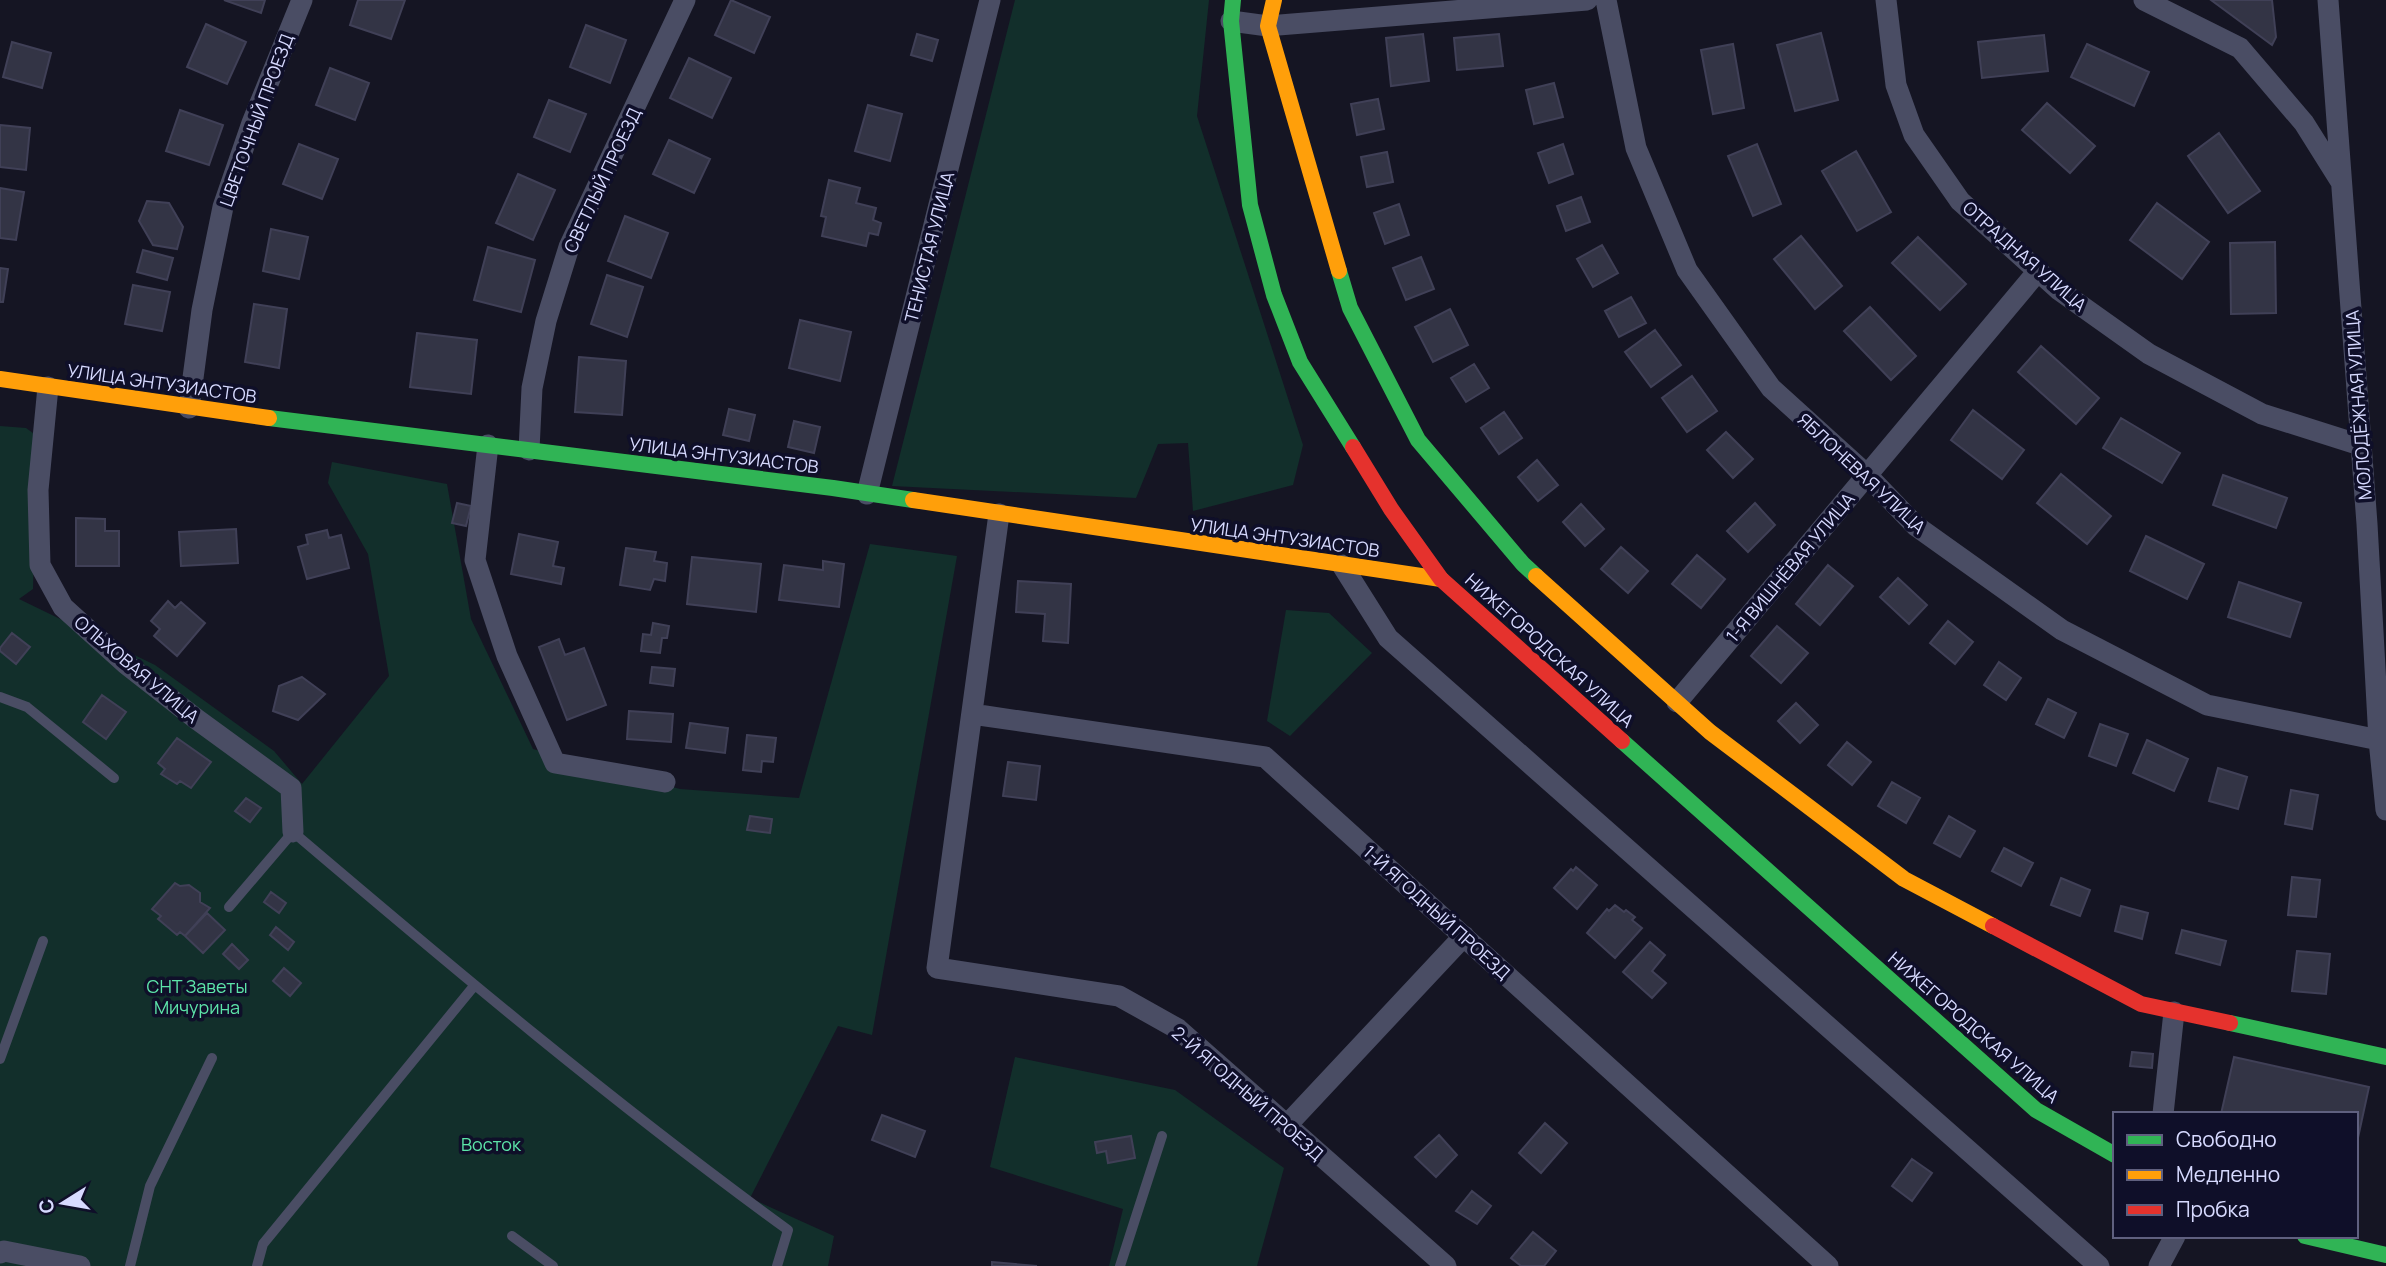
<svg xmlns="http://www.w3.org/2000/svg" width="2386" height="1266" font-family="Manrope,sans-serif">
<style>
.green{fill:#122f2b}
.building{fill:#333445;stroke:#404057;stroke-width:2}
.lines{fill:none;stroke-linecap:round;stroke-linejoin:round}
.lane{stroke:#4a4d64;stroke-width:10}
.street{stroke:#4a4d64;stroke-width:21}
.fast{stroke:#30b455;stroke-width:16}
.slow{stroke:#ff9f0a;stroke-width:16}
.jam{stroke:#e5322d;stroke-width:16}
.labels{text-anchor:middle;dominant-baseline:central;stroke-width:7;stroke-linejoin:round;paint-order:stroke}
.street-label{font-size:18px;fill:#d7daff;stroke:#0f0f29}
.park-label{font-size:18px;fill:#5de5a9;stroke:#0f0f29}
</style>
<rect width="100%" height="100%" fill="#151523"/>
<!-- green -->
<path class="green" d="M1015,0H1209L1197,116L1303,445L1293,485L1193,511L1188,443L1158,444L1136,498L892,486Z
M0,426L26,428L37,436L33,589L19,599L155,665L274,751L302,784L389,676L368,554L328,483L332,462L447,484L471,619L533,749L680,789L799,798L870,544L957,556L872,1035L838,1026L750,1198L834,1236L828,1266H0Z
M1286,610L1329,613L1372,653L1290,736L1267,721Z
M1015,1057L1175,1090L1284,1168L1257,1266H1109L1123,1209L990,1167Z"/>
<!-- building -->
<path class="building" d="M224,0H265L261,13Z
M358,0H405L391,39L350,25Z
M731,0L770,17L754,53L715,35Z
M2272,0L2276,37L2272,45L2211,0Z
M206,24L246,42L227,84L187,67Z
M586,25L626,40L610,83L570,67Z
M1821,33L1838,100L1795,111L1777,45Z
M917,34L938,40L932,61L911,55Z
M1423,34L1429,81L1391,86L1386,38Z
M1499,34L1503,66L1457,70L1454,38Z
M2044,35L2048,71L1982,78L1978,42Z
M12,42L51,53L42,88L3,77Z
M1733,44L1744,108L1713,114L1701,50Z
M2087,44L2149,72L2134,106L2071,77Z
M689,58L731,78L712,118L670,98Z
M330,68L369,83L355,120L316,105Z
M1554,83L1563,117L1534,124L1526,90Z
M1378,99L1384,129L1357,135L1351,104Z
M549,100L586,114L570,152L534,137Z
M2047,103L2095,146L2070,173L2022,130Z
M868,105L902,114L890,161L855,151Z
M180,110L223,125L209,165L166,151Z
M0,125L30,128L26,170L0,167Z
M2219,133L2260,191L2228,213L2188,156Z
M669,140L710,159L694,193L653,174Z
M299,144L338,159L322,199L283,184Z
M1563,144L1573,174L1549,183L1538,153Z
M1757,144L1781,204L1753,216L1728,156Z
M1856,151L1891,212L1857,231L1822,171Z
M1387,152L1393,182L1367,187L1361,157Z
M518,174L555,190L533,240L496,223Z
M829,180L860,188L856,203L876,208L873,220L881,223L878,235L869,233L866,246L822,236L826,217L821,216Z
M0,188L24,192L16,240L0,238Z
M1581,197L1590,222L1566,231L1557,206Z
M147,201L169,203L183,227L177,249L153,245L139,221Z
M2157,203L2209,242L2182,279L2130,240Z
M1399,204L1409,235L1385,244L1374,213Z
M625,216L668,233L651,278L608,261Z
M271,229L308,237L299,279L263,271Z
M1801,236L1842,286L1815,309L1774,259Z
M1918,237L1966,284L1940,310L1892,263Z
M2275,242L2276,313L2231,314L2230,243Z
M1602,245L1618,273L1593,287L1577,259Z
M488,247L535,260L521,312L474,300Z
M143,250L173,258L167,280L137,272Z
M1421,257L1434,289L1406,300L1393,268Z
M0,268L8,269L3,302H0Z
M607,275L643,287L627,337L591,324Z
M133,285L170,292L162,331L125,324Z
M1631,297L1646,323L1619,337L1605,311Z
M254,304L287,309L279,368L245,362Z
M1870,307L1916,356L1891,380L1844,331Z
M1450,309L1468,345L1433,362L1415,327Z
M800,320L851,332L840,381L789,368Z
M1655,330L1681,365L1651,387L1625,352Z
M417,333L477,340L471,394L410,387Z
M2041,346L2099,398L2076,424L2018,372Z
M579,357L626,361L622,415L575,412Z
M1474,364L1489,388L1466,402L1451,378Z
M1692,376L1717,411L1687,432L1662,398Z
M729,409L755,415L749,441L723,435Z
M1973,410L2024,450L2002,479L1951,440Z
M1504,412L1522,438L1499,454L1481,428Z
M2121,418L2180,453L2162,483L2103,448Z
M794,421L820,427L814,453L788,447Z
M1726,432L1753,459L1733,478L1707,450Z
M1537,460L1558,485L1538,501L1518,477Z
M2061,474L2111,516L2087,544L2037,503Z
M2223,475L2287,498L2276,528L2213,505Z
M457,503L471,506L466,526L452,523Z
M1755,503L1775,525L1748,552L1727,531Z
M1581,504L1604,529L1585,546L1563,522Z
M76,518L105,519V531H119V566H76Z
M236,529L238,563L181,566L179,532Z
M327,530L329,538L341,535L349,568L307,579L298,547L308,544L306,535Z
M519,534L558,542L553,566L564,568L561,584L511,574Z
M2146,536L2204,564L2187,599L2130,571Z
M1621,547L1648,571L1628,593L1601,569Z
M626,548L656,552L654,561L667,563L665,581L654,579L650,590L620,585Z
M1697,555L1725,579L1701,608L1672,584Z
M692,557L761,564L756,612L687,604Z
M823,561L844,564L839,607L779,600L784,565L823,570Z
M1828,565L1853,586L1820,625L1796,604Z
M1898,578L1927,605L1909,624L1880,597Z
M1018,581L1071,584L1068,643L1043,641L1045,614L1016,612Z
M2239,582L2301,603L2290,637L2228,617Z
M168,601L175,608L181,602L205,623L177,656L154,636L160,629L151,621Z
M1948,621L1973,642L1955,664L1930,643Z
M653,623L669,626L667,638H662L660,653L641,651L643,634L651,635Z
M1777,626L1808,653L1781,683L1751,656Z
M12,633L30,647L16,664L0,651V648Z
M559,639L565,655L584,648L606,705L567,720L539,647Z
M1999,662L2021,678L2006,700L1984,685Z
M652,667L675,669L673,686L650,683Z
M302,677L325,694L298,720L273,711L279,686Z
M102,695L126,712L106,739L83,722Z
M2048,699L2076,713L2064,738L2036,724Z
M1796,703L1818,725L1800,743L1778,721Z
M629,711L673,714L671,742L627,739Z
M690,723L728,728L725,753L686,748Z
M2100,724L2128,734L2116,766L2089,756Z
M747,735L776,738L773,762L762,761L761,772L743,770Z
M177,738L211,762L191,788L180,781L177,784L161,774L165,769L158,763Z
M2147,740L2188,759L2174,791L2133,773Z
M1847,742L1871,762L1852,785L1828,765Z
M1008,762L1040,766L1036,800L1003,796Z
M2218,768L2247,777L2238,809L2209,801Z
M1892,782L1920,798L1906,823L1878,806Z
M2291,790L2318,795L2312,829L2285,824Z
M246,798L261,808L250,822L235,811Z
M750,816L772,819L770,833L747,830Z
M1949,816L1975,831L1960,857L1934,843Z
M2004,848L2033,863L2021,886L1992,871Z
M1576,867L1597,885L1577,909L1554,888L1571,869L1573,871Z
M2292,877L2320,880L2316,917L2288,915Z
M2061,878L2090,890L2080,916L2051,905Z
M175,883L180,886L189,885L200,893V902L210,908L185,936L180,932L177,935L158,919L161,916L152,909Z
M271,892L286,903L279,913L264,902Z
M1615,905L1624,912L1626,910L1635,917L1632,920L1642,928L1615,958L1587,933L1607,909L1609,911Z
M2121,906L2148,913L2142,939L2115,931Z
M207,913L225,930L203,953L185,936Z
M276,927L294,942L288,950L270,935Z
M2182,930L2226,941L2220,965L2176,953Z
M1650,942L1665,955L1652,971L1666,983L1652,998L1623,972Z
M232,944L248,960L239,969L223,954Z
M2297,951L2330,954L2326,994L2292,991Z
M284,968L301,983L290,996L273,981Z
M2132,1052L2153,1054L2152,1068L2130,1066Z
M2234,1057L2369,1087L2356,1147V1114H2221Z
M882,1115L925,1131L915,1157L872,1140Z
M1545,1123L1567,1143L1541,1173L1519,1153Z
M1439,1135L1457,1155L1436,1177L1415,1157Z
M1131,1136L1135,1158L1108,1163L1106,1151L1097,1153L1095,1142Z
M1912,1159L1932,1173L1912,1201L1892,1186Z
M1472,1191L1491,1206L1477,1224L1456,1211Z
M1533,1232L1556,1251L1544,1266H1521L1511,1258Z
M992,1262L1037,1266H992Z"/>
<g class="lines">
<!-- lane -->
<path class="lane" d="M0,697L27,707L114,778
M229,907L293,832C454,969 616,1105 788,1230L777,1266
M0,1059L43,941
M512,1236L553,1266
M130,1266L150,1186L212,1058
M257,1266L263,1244L474,986
M1120,1266L1162,1136"/>
<!-- street -->
<path class="street" d="M1606,0L1636,148L1687,270L1771,388L1866,474L1916,526L2062,630L2207,705L2379,740
M1886,0L1896,85L1914,135L1960,201L2059,290L2149,354L2262,414L2360,445
M2144,0L2240,48L2304,123L2341,182
M2328,0L2367,524L2379,740L2386,810
M1231,21L1268,26L1587,0
M48,387L38,490L40,565L63,607L126,664L195,718L291,788L293,832
M189,408L202,310L223,207L252,123L302,0
M488,445L475,560L507,656L555,763L665,782
M529,450L532,388L546,321L569,247L685,0
M867,494L990,0
M999,514L937,968L1119,996L1178,1029L1446,1266
M1342,565L1388,638L2099,1266
M1677,702L2038,271
M972,714L1265,757L1828,1266
M2163,1114L2174,1012
M1287,1125L1464,936
M0,1253L4,1251L80,1266
M2159,1266L2175,1236"/>
<!-- fast -->
<path class="fast" d="M1233,0L1231,21L1250,205L1274,295L1300,362L1353,447
M1339,271L1350,308L1418,440L1523,564L1536,576
M269,418L833,488L913,500
M1622,741L2036,1110L2115,1155
M2230,1023L2386,1057
M2305,1236L2386,1255"/>
<!-- slow -->
<path class="slow" d="M1274,0L1268,26L1339,271
M0,379L269,418
M913,500L1441,579
M1536,576L1710,732L1904,879L1993,926"/>
<!-- jam -->
<path class="jam" d="M1353,447L1391,509L1441,579L1622,741
M1993,926L2141,1004L2230,1023"/>
</g>
<g class="labels">
<!-- street labels -->
<g class="street-label">
<text transform="translate(256 120) rotate(-70)">ЦВЕТОЧНЫЙ ПРОЕЗД</text>
<text transform="translate(602 180) rotate(-65)">СВЕТЛЫЙ ПРОЕЗД</text>
<text transform="translate(929 247) rotate(-76)">ТЕНИСТАЯ УЛИЦА</text>
<text transform="translate(2025 256) rotate(41)">ОТРАДНАЯ УЛИЦА</text>
<text transform="translate(162 383) rotate(8)">УЛИЦА ЭНТУЗИАСТОВ</text>
<text transform="translate(2358 405) rotate(-94)">МОЛОДЁЖНАЯ УЛИЦА</text>
<text transform="translate(724 455) rotate(7)">УЛИЦА ЭНТУЗИАСТОВ</text>
<text transform="translate(1862 473) rotate(43)">ЯБЛОНЕВАЯ УЛИЦА</text>
<text transform="translate(1285 537) rotate(8)">УЛИЦА ЭНТУЗИАСТОВ</text>
<text transform="translate(1790 567) rotate(-50)">1-Я ВИШНЁВАЯ УЛИЦА</text>
<text transform="translate(1550 650) rotate(42)">НИЖЕГОРОДСКАЯ УЛИЦА</text>
<text transform="translate(137 669) rotate(40)">ОЛЬХОВАЯ УЛИЦА</text>
<text transform="translate(1437 912) rotate(42)">1-Й ЯГОДНЫЙ ПРОЕЗД</text>
<text transform="translate(1974 1027) rotate(41)">НИЖЕГОРОДСКАЯ УЛИЦА</text>
<text transform="translate(1248 1093) rotate(41)">2-Й ЯГОДНЫЙ ПРОЕЗД</text>
</g>
<!-- park labels -->
<g class="park-label">
<text x="197" y="986">СНТ Заветы<tspan x="197" dy="21">Мичурина</tspan></text>
<text x="491" y="1144">Восток</text>
</g>
</g>
<!-- legend -->
<rect x="2113" y="1112" width="245" height="126" fill="#0f0f29" stroke="#5f607f" stroke-width="2"/>
<rect x="2127" y="1135" width="35" height="10" fill="#30b455" stroke="#5f607f" stroke-width="2"/>
<text x="2176" y="1147" font-size="21" fill="#d7daff">Свободно</text>
<rect x="2127" y="1170" width="35" height="10" fill="#ff9f0a" stroke="#5f607f" stroke-width="2"/>
<text x="2176" y="1182" font-size="21" fill="#d7daff">Медленно</text>
<rect x="2127" y="1205" width="35" height="10" fill="#e5322d" stroke="#5f607f" stroke-width="2"/>
<text x="2176" y="1217" font-size="21" fill="#d7daff">Пробка</text>
<!-- north arrow -->
<g transform="translate(63 1203) rotate(259)" stroke="#0f0f29" stroke-width="5" paint-order="stroke">
<path d="M0-5L12 26L0 18L-12 26Z" fill="#d7daff"/>
<text y="-10" font-size="19" font-weight="bold" text-anchor="middle" fill="#d7daff">С</text>
</g>
</svg>
